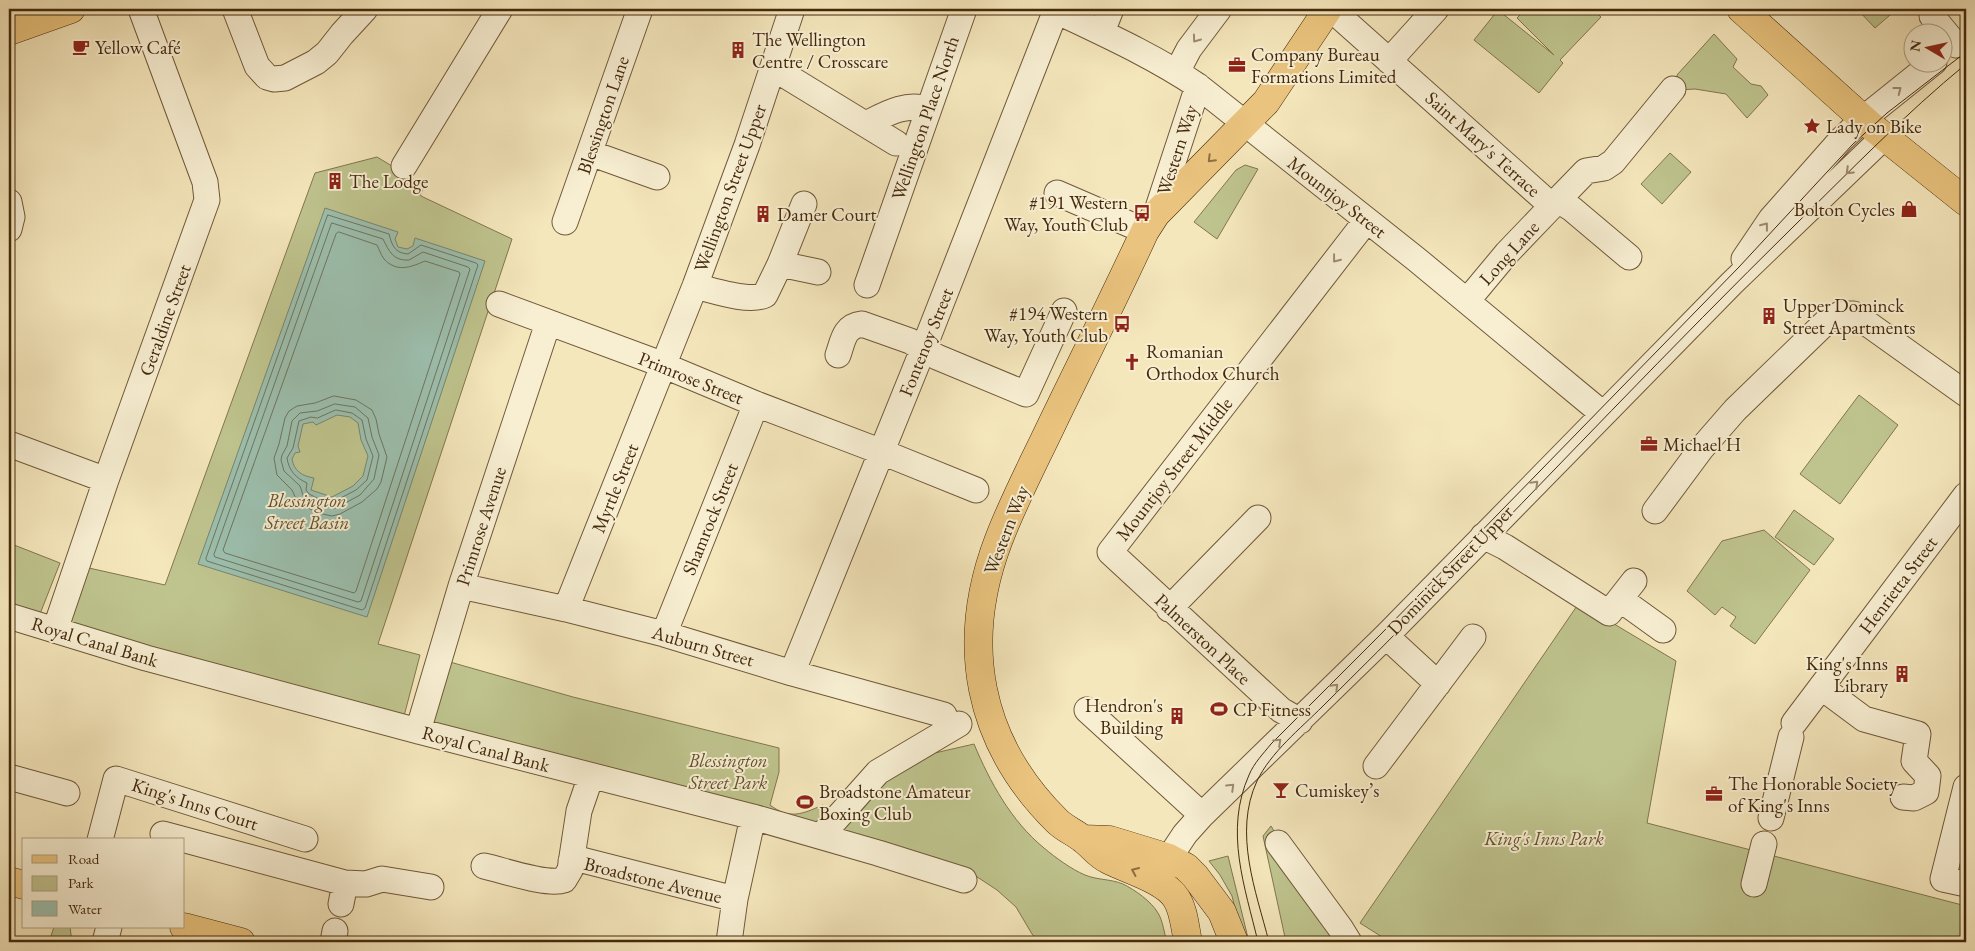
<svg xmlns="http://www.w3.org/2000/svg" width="1975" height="951" font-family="'EB Garamond',serif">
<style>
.green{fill:#bfc48e;stroke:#82764d}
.water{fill:#9cc0af;stroke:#79846e;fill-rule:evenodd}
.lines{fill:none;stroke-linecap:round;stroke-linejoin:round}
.shore{stroke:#70745e;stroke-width:1}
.minor-casing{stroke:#705838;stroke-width:27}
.major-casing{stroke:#44290c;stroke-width:29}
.minor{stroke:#f8efd3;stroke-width:25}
.major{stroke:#eac47e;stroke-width:28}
.tram{stroke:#44290c;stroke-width:1}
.oneway{stroke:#9e8c70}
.oneway2{stroke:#8f6f3f}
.labels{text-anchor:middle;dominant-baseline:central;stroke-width:4;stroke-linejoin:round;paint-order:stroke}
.poi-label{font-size:19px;fill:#44290c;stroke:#f8efd3;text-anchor:start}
.street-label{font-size:19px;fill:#44290c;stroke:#f8efd3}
.park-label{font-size:19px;font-style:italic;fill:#63502c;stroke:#f8efd3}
</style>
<rect width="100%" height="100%" fill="#f5e7bc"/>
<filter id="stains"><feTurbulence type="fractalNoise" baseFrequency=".004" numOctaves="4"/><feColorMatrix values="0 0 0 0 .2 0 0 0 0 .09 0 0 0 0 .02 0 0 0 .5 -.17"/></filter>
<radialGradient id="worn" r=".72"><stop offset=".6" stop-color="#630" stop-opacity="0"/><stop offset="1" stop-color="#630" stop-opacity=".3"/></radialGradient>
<!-- green -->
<path class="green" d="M1526,9H1592L1601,17L1560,60L1563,63L1539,93L1474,40L1498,10L1554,55L1517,18Z
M1857,9H1897L1875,28Z
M1714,34L1737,59L1733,67L1751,84L1761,86L1768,95L1747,118L1726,94L1695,89L1679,90L1677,75Z
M1670,153L1691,172L1662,204L1641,184Z
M377,157L425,186L420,195L423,197L512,239L378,644L420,655L403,720L69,626L89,568L165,585L315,173Z
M1245,165L1258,169L1217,239L1194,222L1236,170Z
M1859,395L1898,425L1840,504L1800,474Z
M1794,510L1834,539L1814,565L1775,537Z
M1764,530L1810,570L1755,644L1730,626L1736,617L1722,607L1715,615L1687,591L1722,541Z
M9,543L60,563L38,619L9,609Z
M1579,603L1676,661L1647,823L1966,906V942H1390L1360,923Z
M450,662L573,697L779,748V772L770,805C790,820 802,814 823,805L826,811L817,822L801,825L438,728L433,720Z
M974,744C990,782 1011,821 1044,848C1056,858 1071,869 1085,875C1097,880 1111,879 1123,884C1135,890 1151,901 1158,913C1163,921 1164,933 1167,942H1039L1032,934L1016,907L997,890L962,867L833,834L854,819L889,779L926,755Z
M1271,826L1279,839L1337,942H1286L1263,836Z
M1228,856L1249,942H1243L1232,896L1220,875L1209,861Z
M54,927H70L72,942H49Z"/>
<!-- water -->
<path class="water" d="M325,208L398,232L395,239L398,247L407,249L413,246L415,238L485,261L367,617L198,564ZM337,415L350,417L358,423L361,440L368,456L363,476L353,486L332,497L311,490L314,478C302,476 294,471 292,459L295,453L300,452L298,446L303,424L313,422L316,425Z"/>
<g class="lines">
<!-- shore -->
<path class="shore" d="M328,215L389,234C392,246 395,253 408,254L421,245L476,263L478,265L365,608L362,610L207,561L206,559Z
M332,223L383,239C389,251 393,261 409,260L423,252L468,267L470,269L361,601L358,602L215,557L214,555Z
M339,232L377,245C379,249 381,255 384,259C397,273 411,267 425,261L459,272L460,274L356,591L354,593L225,553L223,550L336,234Z
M334,396L356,400L372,410L376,419L379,434L387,457L381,482L377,489L362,502L340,514L332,516L318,513L298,503L292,490L277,475L274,458L279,444L285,418L289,411L297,406L315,403Z
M335,404L355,407L368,418L372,437L379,455L374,479L360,495L336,508L321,507L304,498L300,486L284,471L281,460L282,455L287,446L292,421L300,413L317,411Z
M336,410L352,413L362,420L366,439L373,456L367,480L356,490L333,502L323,501L309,494L306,490L307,483C296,478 289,471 287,458L293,448L299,421L311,417L317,418Z"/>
<!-- minor casing -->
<g class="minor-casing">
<path id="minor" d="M235,9L257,66L267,77L274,79L285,78L316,62L327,53L342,34L365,9
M1052,9C1102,33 1152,55 1198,86L1416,259L1603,414
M1331,9L1552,206L1586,171L1604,168L1613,162L1673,89
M1932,16L1956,45
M1102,32L1111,9
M1389,61L1436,9
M772,69L783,74L896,143
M1177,72L1189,49L1219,9
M866,124C884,115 907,101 928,110
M590,153L657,177
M404,166L500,9
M1057,193L1145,231
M1558,200L1572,209L1629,257
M9,202L12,217L9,229
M1156,214L1198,86
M565,222L640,9
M1744,259L1771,219L1840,141L1863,119L1934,62
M780,264L818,272
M867,285L964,9
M695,286C712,290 749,303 765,295L780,264L804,204
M1467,301L1507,253L1552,206
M499,304L653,361L756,404L882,452L976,490
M838,355C843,341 844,326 862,324L910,341L937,357L1026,394L1064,311
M9,444L106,480
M1655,511L1701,449L1735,410L1826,322L1840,314H1854L1966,394
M1483,536L1505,547L1609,613L1634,581
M461,586L566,609L664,634L792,673L944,715
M1620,599L1663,630
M566,609L695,286L747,145L792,9
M1169,609L1258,518
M9,616L146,658L418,731L753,817L878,853L964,880
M55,630L106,480L207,200L205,182L141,9
M664,634L756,404
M1386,636L1438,684
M792,673L928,337L1056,10
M1821,687L1864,719L1918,734L1914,761L1928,776L1926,792L1914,798L1903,797
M1087,710L1202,815
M1300,721L1281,710L1110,552L1366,221
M1794,723L1966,495
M418,731L461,586L548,323
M1376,766L1473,637
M9,777L67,793
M1966,787L1943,879L1966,884
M1771,818L1791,737
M163,834L345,883L366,884L382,879L431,887
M821,836L878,772L959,724
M100,840L116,779L305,839
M1278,843L1341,929L1349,942
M1169,858L1185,834L1202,815L1386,636L1732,283L1884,137
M571,861L582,860L735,899
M484,866C503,870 547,886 564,880L570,870L579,811L591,776
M1754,884L1764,844
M341,904L345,883
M105,942L109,927
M333,942L335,931
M729,942L735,899L753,817"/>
</g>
<!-- major casing -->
<g class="major-casing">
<path id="major" d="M1741,9L1871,126L1966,202
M9,31L71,9
M1083,839L1110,840L1169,858L1186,867L1195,876L1222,912L1234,942
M9,881L24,885
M184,927L241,942
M1188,942C1185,928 1184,910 1176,898C1164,879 1125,869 1107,859C1098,855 1092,846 1084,840C1076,833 1065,829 1057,821C977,742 959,643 999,539C1014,500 1034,462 1052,424C1083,360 1115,296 1145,231L1156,214L1266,102L1328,9"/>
</g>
<!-- minor -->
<use href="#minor" class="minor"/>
<!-- major -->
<use href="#major" class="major"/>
<!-- tram -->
<path class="tram" d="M1258,942C1245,887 1224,831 1249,775C1254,763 1263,754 1271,744L1381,634L1739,267L1853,144L1887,113L1966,52
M1269,942C1256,891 1233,833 1257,781C1271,752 1300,729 1323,706C1359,670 1396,634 1431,597C1552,473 1671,347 1794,226C1850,171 1905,114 1966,64"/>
</g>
<!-- one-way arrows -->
<defs><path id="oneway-chevron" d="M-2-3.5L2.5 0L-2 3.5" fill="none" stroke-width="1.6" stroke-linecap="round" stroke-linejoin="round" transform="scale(1.25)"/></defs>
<g class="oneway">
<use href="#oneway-chevron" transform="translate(1196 39) rotate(126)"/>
<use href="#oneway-chevron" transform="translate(1898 90) rotate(-38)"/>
<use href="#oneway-chevron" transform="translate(1849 171) rotate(136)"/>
<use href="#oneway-chevron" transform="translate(1765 226) rotate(-52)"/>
<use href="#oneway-chevron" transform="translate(1336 259) rotate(128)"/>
<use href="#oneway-chevron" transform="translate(1535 484) rotate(-45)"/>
<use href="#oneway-chevron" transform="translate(1335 687) rotate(-45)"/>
<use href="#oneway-chevron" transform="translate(1278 742) rotate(-43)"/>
<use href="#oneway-chevron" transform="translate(1231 787) rotate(-44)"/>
</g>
<g class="oneway2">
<use href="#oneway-chevron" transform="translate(1211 159) rotate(135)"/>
<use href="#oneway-chevron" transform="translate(1135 871) rotate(-156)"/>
</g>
<!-- icons -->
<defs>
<g id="cafe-bare" transform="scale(1.35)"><path d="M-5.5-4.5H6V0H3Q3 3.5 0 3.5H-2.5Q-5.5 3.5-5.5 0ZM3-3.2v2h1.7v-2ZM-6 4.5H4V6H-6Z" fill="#8f2418" stroke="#f8efd3" stroke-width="2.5" paint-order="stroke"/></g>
<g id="building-bare" transform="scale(1.35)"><path d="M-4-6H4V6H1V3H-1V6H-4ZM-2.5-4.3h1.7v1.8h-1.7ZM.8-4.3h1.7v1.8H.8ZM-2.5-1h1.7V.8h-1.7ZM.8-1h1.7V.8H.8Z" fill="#8f2418" stroke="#f8efd3" stroke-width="2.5" paint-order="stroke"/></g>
<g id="office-bare" transform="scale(1.35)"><path d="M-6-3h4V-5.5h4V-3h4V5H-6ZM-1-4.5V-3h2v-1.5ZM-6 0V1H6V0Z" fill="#8f2418" stroke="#f8efd3" stroke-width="2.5" paint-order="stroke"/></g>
<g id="sight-bare" transform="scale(1.35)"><path d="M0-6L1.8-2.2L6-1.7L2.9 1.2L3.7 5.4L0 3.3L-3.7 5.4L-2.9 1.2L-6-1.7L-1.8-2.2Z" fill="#8f2418" stroke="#f8efd3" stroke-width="2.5" paint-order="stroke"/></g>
<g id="shop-bare" transform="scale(1.35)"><path d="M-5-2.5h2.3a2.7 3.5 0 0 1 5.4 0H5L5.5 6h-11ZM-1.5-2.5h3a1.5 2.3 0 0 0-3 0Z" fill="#8f2418" stroke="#f8efd3" stroke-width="2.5" paint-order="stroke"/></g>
<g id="bus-bare" transform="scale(1.35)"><path d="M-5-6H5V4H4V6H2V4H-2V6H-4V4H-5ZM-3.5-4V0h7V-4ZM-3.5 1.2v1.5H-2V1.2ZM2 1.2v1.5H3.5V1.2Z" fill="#8f2418" stroke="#f8efd3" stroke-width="2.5" paint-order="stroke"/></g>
<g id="church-bare" transform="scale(1.35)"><path d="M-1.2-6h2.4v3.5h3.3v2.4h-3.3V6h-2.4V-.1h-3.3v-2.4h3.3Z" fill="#8f2418" stroke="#f8efd3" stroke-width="2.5" paint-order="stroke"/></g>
<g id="stadium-bare" transform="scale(1.35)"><path d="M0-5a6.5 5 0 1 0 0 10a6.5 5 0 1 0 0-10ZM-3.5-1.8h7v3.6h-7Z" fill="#8f2418" stroke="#f8efd3" stroke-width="2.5" paint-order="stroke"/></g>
<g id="bar-bare" transform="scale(1.35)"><path d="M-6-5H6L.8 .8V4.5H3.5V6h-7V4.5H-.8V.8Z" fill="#8f2418" stroke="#f8efd3" stroke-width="2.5" paint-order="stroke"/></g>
</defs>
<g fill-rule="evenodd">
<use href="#cafe-bare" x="81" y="47"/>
<use href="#building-bare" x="738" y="50"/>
<use href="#office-bare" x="1237" y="65"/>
<use href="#sight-bare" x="1812" y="126"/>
<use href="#building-bare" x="335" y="181"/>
<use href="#shop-bare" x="1909" y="209"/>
<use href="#bus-bare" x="1142" y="213"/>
<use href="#building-bare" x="763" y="214"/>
<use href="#building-bare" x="1769" y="316"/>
<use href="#bus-bare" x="1122" y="324"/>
<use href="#church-bare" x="1132" y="362"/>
<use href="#office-bare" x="1649" y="444"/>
<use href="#building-bare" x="1902" y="674"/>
<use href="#stadium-bare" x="1219" y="709"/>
<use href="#building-bare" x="1177" y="716"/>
<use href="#bar-bare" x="1281" y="790"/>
<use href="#office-bare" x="1714" y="794"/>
<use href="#stadium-bare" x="805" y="802"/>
</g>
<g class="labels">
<!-- poi labels -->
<g class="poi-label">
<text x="752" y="39">The Wellington<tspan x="752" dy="22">Centre / Crosscare</tspan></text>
<text x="95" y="47">Yellow Café</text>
<text x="1251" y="54">Company Bureau<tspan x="1251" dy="22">Formations Limited</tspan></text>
<text x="1826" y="126">Lady on Bike</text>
<text x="349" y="181">The Lodge</text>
<text x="1128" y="202" text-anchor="end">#191 Western<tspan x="1128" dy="22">Way, Youth Club</tspan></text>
<text x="1895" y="209" text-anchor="end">Bolton Cycles</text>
<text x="777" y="214">Damer Court</text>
<text x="1783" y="305">Upper Dominck<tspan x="1783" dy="22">Street Apartments</tspan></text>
<text x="1108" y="313" text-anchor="end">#194 Western<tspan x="1108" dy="22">Way, Youth Club</tspan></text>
<text x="1146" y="351">Romanian<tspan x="1146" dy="22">Orthodox Church</tspan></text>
<text x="1663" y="444">Michael H</text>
<text x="1888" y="663" text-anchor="end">King's Inns<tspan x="1888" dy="22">Library</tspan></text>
<text x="1163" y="705" text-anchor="end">Hendron's<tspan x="1163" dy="22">Building</tspan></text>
<text x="1233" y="709">CP Fitness</text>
<text x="1728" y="783">The Honorable Society<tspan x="1728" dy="22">of King's Inns</tspan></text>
<text x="1295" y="790">Cumiskey’s</text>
<text x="819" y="791">Broadstone Amateur<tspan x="819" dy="22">Boxing Club</tspan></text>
</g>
<!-- street labels -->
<g class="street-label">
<text transform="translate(603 115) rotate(-71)">Blessington Lane</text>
<text transform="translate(925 118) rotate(-71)">Wellington Place North</text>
<text transform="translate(1483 144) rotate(42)">Saint Mary's Terrace</text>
<text transform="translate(1177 150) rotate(-72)">Western Way</text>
<text transform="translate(730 188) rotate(-70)">Wellington Street Upper</text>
<text transform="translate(1337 197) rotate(38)">Mountjoy Street</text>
<text transform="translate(1509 253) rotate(-48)">Long Lane</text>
<text transform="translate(165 320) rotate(-70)">Geraldine Street</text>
<text transform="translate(926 342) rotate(-68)">Fontenoy Street</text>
<text transform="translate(691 378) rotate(22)">Primrose Street</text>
<text transform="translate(1174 469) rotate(-52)">Mountjoy Street Middle</text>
<text transform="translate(615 488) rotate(-68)">Myrtle Street</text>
<text transform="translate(710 519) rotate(-68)">Shamrock Street</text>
<text transform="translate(481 526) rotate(-72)">Primrose Avenue</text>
<text transform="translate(1006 530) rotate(-69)">Western Way</text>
<text transform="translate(1450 570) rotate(-46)">Dominick Street Upper</text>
<text transform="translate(1898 585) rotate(-53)">Henrietta Street</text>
<text transform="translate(1203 639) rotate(43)">Palmerston Place</text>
<text transform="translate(95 642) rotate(17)">Royal Canal Bank</text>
<text transform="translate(703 646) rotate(16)">Auburn Street</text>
<text transform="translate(486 749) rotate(15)">Royal Canal Bank</text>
<text transform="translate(195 804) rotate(18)">King's Inns Court</text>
<text transform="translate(653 880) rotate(14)">Broadstone Avenue</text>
</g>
<!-- park labels -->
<g class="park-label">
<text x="307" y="500">Blessington<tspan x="307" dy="22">Street Basin</tspan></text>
<text x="728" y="760">Blessington<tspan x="728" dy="22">Street Park</tspan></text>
<text x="1544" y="838">King's Inns Park</text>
</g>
</g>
<!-- margin -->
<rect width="1975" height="951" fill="none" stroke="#f5e7bc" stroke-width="30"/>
<rect x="10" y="10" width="1955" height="931" fill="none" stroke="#44290c" stroke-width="2.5"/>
<rect x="15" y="15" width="1945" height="921" fill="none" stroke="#44290c"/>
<!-- legend -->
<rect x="22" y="838" width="162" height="90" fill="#f8efd3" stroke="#b0a083"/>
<rect x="32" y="855" width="25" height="8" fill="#eac47e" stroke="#b0a083"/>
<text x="68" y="864" font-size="15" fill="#44290c">Road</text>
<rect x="32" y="876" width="25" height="15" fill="#bfc48e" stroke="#b0a083"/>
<text x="68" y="888" font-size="15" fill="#44290c">Park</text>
<rect x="32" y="901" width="25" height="15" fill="#9cc0af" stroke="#b0a083"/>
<text x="68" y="914" font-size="15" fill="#44290c">Water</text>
<!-- north arrow -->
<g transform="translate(1928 48) rotate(279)"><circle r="24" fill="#f8efd3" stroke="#b0a083"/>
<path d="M0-4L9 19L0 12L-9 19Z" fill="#8f2418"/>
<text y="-8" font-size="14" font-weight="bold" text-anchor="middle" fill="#44290c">N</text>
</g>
<rect width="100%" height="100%" filter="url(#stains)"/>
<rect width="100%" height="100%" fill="url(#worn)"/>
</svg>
